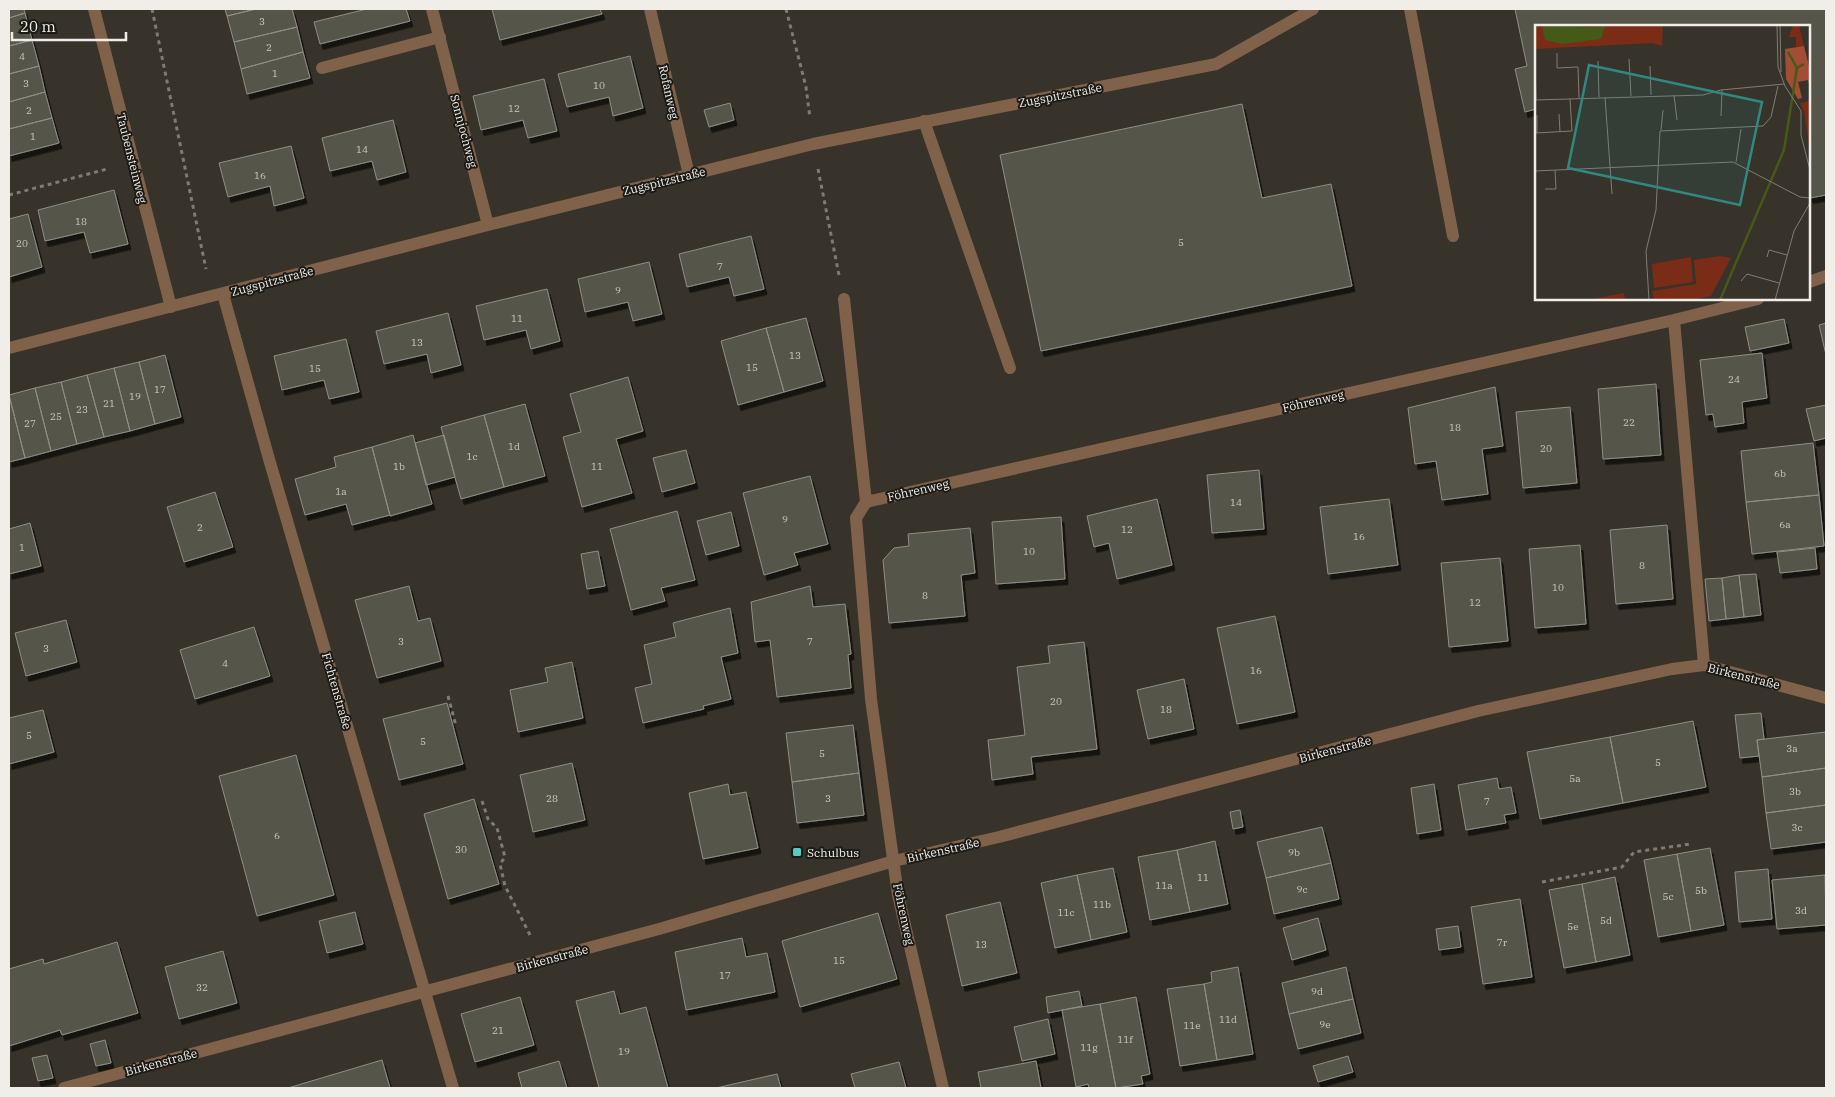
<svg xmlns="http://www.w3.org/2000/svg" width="1835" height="1097" font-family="'IBM Plex Serif',serif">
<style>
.building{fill:#55544a;stroke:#908f84;filter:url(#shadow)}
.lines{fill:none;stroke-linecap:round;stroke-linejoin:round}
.path{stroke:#7f7a74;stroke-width:3;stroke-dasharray:4 4;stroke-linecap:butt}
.lane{stroke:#80624a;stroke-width:12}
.street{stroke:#80624a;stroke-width:12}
.poi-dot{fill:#54cdc8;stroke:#1c1a16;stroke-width:2}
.labels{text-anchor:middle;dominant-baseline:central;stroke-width:4;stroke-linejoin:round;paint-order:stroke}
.number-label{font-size:10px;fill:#cac8c1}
.street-label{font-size:12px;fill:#f1eee9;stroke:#1c1a16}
.poi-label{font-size:12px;fill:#f1eee9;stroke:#1c1a16;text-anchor:start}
.inset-river{fill:none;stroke:#465a17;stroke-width:2.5}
.inset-road{fill:none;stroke:#817d76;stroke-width:1}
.view{fill:#318880;fill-opacity:0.15;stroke:#318880;stroke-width:2.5}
.inset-edge{fill:none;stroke:#f1eee9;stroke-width:2.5}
</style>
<defs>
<filter id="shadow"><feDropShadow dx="3" dy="5.5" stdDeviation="0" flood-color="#0009"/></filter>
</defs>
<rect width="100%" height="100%" fill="#37322a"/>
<!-- building -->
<path class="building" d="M9,9H24L25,13L9,18Z
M225,9H256L227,16Z
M256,9H292L297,27L234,42L227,16Z
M367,9H406L410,21L320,44L314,22Z
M492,9H600L602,14L500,40Z
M1515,9H1826V195L1810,198L1809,193V26H1536V109L1525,112L1515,69L1527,66Z
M25,13L32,40L9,46V18Z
M297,27L303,52L241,69L234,42Z
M32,40L39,66L9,74V46Z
M303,52L310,78L247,94L241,69Z
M630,56L643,108L613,116L609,97L567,107L558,74Z
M39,66L45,92L9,102V74Z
M544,79L557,131L528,138L523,120L481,130L473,96Z
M45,92L52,118L9,129V102Z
M730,103L734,120L709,127L704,110Z
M1242,104L1262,198L1331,184L1352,286L1041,351L1000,155Z
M52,118L59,143L9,156V129Z
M393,120L406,172L377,180L372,161L330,171L322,138Z
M291,146L304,198L274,206L270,186L228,197L219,163Z
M114,190L128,244L90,253L84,232L45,241L38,210Z
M28,214L42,267L9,277V219Z
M751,236L764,289L734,296L729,277L687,287L679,254Z
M649,262L662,314L633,321L628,302L585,312L578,279Z
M547,289L560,341L531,349L526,330L484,340L476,306Z
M448,313L461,365L431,373L427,354L384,364L376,331Z
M806,318L823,381L784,392L766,328Z
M1784,319L1789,343L1750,351L1745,327Z
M1826,323V355L1819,325Z
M766,328L784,392L738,405L721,341Z
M346,339L359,392L329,399L324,380L282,390L274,356Z
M1762,353L1767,398L1742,402L1744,423L1715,427L1713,414L1706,415L1700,360Z
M165,355L181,417L155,424L139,362Z
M139,362L155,424L130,431L114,368Z
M114,368L130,431L104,437L87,375Z
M87,375L104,437L77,444L61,382Z
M628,377L643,431L616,439L632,493L582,507L563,437L581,432L570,394Z
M61,382L77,444L51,451L35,388Z
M1656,384L1661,455L1603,459L1598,389Z
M1495,387L1503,446L1482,449L1488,494L1442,500L1436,461L1415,464L1408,408Z
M35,388L51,451L25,458L9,395Z
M9,395L25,458L9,462Z
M525,404L545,476L504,487L484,415Z
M1826,405V438L1814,441L1806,409Z
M1570,407L1577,483L1523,488L1516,412Z
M484,415L504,487L461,499L441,427Z
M413,435L432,504L390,516L372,447Z
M444,435L455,477L426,485L415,443Z
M1813,443L1819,495L1746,502L1741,451Z
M372,447L390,515L352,525L346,504L305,515L295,479L336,467L334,457Z
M686,450L695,483L662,492L653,458Z
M1259,470L1264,529L1212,533L1207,475Z
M810,476L828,544L794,553L798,565L764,575L743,493Z
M215,492L233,547L184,562L167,507Z
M1819,495L1824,546L1752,554L1746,502Z
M1157,499L1172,565L1117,579L1109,543L1094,547L1087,516Z
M1389,499L1398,565L1328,574L1320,507Z
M677,511L695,580L661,588L665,601L631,610L610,529Z
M731,512L739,546L706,555L697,521Z
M1061,517L1065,579L996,584L992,522Z
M30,523L41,566L9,574V529Z
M1667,525L1673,599L1616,604L1610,530Z
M970,528L975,573L961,575L965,616L889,623L883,560L894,548L909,546L908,534Z
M1580,545L1586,624L1535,628L1529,549Z
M1815,548L1817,569L1780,573L1777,552Z
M598,551L605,586L587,589L581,554Z
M1500,558L1508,641L1449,647L1441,563Z
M1756,574L1761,615L1744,617L1739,575Z
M1739,575L1744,617L1726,619L1722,578Z
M1722,578L1726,619L1709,621L1705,579Z
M409,586L418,621L430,618L441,661L377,678L355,600Z
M810,586L813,607L845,604L851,654L848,655L851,688L777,697L770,640L755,642L751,602Z
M730,608L738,653L721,657L731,699L703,706L704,709L643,723L635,688L652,684L644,645L676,637L673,623Z
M1275,616L1295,712L1237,724L1217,628Z
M66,620L77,662L26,676L15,633Z
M254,627L270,676L195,699L180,650Z
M1084,642L1097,749L1031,757L1033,774L992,780L988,740L1025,735L1017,667L1050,663L1048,646Z
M572,662L583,718L518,732L510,690L548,682L545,668Z
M1184,679L1194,729L1148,739L1137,690Z
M447,703L463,764L399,780L383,719Z
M43,710L54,752L9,764V718Z
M1761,713L1764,739L1757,740L1759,756L1740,758L1735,715Z
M1693,721L1706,787L1623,803L1610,737Z
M853,725L859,773L792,782L786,733Z
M1826,732V768L1762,777L1757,740Z
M1610,737L1623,803L1540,819L1527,752Z
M296,755L334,895L257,916L219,776Z
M572,763L585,820L533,832L520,775Z
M1826,768V805L1766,813L1762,777Z
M859,773L864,815L797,823L792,782Z
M1497,778L1499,789L1511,787L1516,813L1504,815L1506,823L1466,830L1458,785Z
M728,784L730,795L746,792L758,848L703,859L689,793Z
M1434,784L1441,830L1417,834L1411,788Z
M474,799L499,884L448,899L424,814Z
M1826,805V842L1771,849L1766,813Z
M1240,810L1243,827L1233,829L1230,812Z
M1322,827L1331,863L1266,878L1257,842Z
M1215,841L1228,904L1190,912L1177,850Z
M1710,848L1724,925L1691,931L1677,854Z
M1177,850L1190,912L1150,920L1138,857Z
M1677,854L1691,931L1658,937L1644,860Z
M1331,863L1339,899L1274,914L1266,878Z
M1113,868L1127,932L1091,940L1077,875Z
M1768,869L1772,919L1739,922L1735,872Z
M1077,875L1091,940L1055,948L1041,883Z
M1825,875L1826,925L1777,929L1772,880Z
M1615,877L1630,955L1596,962L1582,884Z
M1582,884L1596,962L1564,968L1549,890Z
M1520,899L1532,977L1483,984L1471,907Z
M1000,902L1017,973L962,986L946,915Z
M355,912L363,944L327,953L319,921Z
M878,913L897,979L800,1007L782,941Z
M1318,918L1326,950L1292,960L1283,928Z
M1458,926L1461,947L1439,950L1436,929Z
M742,938L746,957L767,953L775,992L686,1010L675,952Z
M117,942L138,1013L62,1035L60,1030L9,1046V969L43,959L44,964Z
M223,951L237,1003L179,1019L165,967Z
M1238,967L1253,1054L1217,1060L1204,984L1212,982L1211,972Z
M1346,967L1353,999L1289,1014L1282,983Z
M1204,984L1217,1060L1180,1066L1167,989Z
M614,991L620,1014L646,1007L668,1088H599L576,1001Z
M1079,991L1082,1006L1048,1013L1046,997Z
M520,997L534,1045L475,1062L461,1014Z
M1136,997L1150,1074L1141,1076L1143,1084L1116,1088L1100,1004Z
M1353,999L1361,1033L1298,1049L1289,1014Z
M1100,1004L1116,1088H1089L1088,1084L1076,1087L1062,1010Z
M1048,1019L1055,1054L1022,1061L1014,1027Z
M105,1040L111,1063L96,1066L90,1044Z
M47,1055L53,1078L38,1081L32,1058Z
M1348,1056L1353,1072L1318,1082L1313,1066Z
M382,1060L390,1088H288Z
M559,1061L567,1088H522L518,1073Z
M1036,1061L1041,1088H981L978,1072Z
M899,1062L906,1088H855L851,1074Z
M777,1074L781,1088H716Z"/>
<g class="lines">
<!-- path -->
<path class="path" d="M152,9L206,269
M786,9L806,87L810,118
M818,169L839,275
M9,195L107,169
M448,696L456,726
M482,801L488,819L497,828L505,857L500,864L505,886L531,937
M1542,882L1622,867L1634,852L1691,844"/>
<!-- lane -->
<path class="lane" d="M1410,9L1453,236
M924,121L1010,368"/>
<!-- street -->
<path class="street" d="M94,9L171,307
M432,9L488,225
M650,9L689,175
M322,68L440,37
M1809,282L1826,276
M223,294L269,459L453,1088
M844,299L866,502
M1674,320L1704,665
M9,348L488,225L813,144L1216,64L1313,9
M64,1088L659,929L894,861L999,837L1478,711L1672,669L1704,665L1826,698
M943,1088L898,895L871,699L856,518L866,502L1674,320L1758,299"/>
</g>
<!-- markers -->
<rect class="poi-dot" x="792" y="847" width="10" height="10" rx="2.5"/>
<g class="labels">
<!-- number labels -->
<g class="number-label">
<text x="262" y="21">3</text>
<text x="269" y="47">2</text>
<text x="22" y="56">4</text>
<text x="275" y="73">1</text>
<text x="26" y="83">3</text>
<text x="599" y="85">10</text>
<text x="514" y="108">12</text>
<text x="29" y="110">2</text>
<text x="33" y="136">1</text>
<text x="362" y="149">14</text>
<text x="260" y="175">16</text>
<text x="81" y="221">18</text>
<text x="1181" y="242">5</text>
<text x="22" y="243">20</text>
<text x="720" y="266">7</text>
<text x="618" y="290">9</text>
<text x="517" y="318">11</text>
<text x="417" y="342">13</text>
<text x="795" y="355">13</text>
<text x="752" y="367">15</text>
<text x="315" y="368">15</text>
<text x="1734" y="379">24</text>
<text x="160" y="389">17</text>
<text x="135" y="396">19</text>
<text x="109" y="403">21</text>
<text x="82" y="409">23</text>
<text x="56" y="416">25</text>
<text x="1629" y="422">22</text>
<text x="30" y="423">27</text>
<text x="1455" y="427">18</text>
<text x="514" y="446">1d</text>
<text x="1546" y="448">20</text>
<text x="472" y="456">1c</text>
<text x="399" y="466">1b</text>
<text x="597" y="466">11</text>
<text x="1780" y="473">6b</text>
<text x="341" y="491">1a</text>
<text x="1236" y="502">14</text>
<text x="785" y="519">9</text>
<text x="1785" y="524">6a</text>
<text x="200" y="527">2</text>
<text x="1127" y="529">12</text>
<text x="1359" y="536">16</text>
<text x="22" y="547">1</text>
<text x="1029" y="551">10</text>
<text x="1642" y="565">8</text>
<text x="1558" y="587">10</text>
<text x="925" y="595">8</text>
<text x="1475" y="602">12</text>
<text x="401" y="641">3</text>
<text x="810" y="641">7</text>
<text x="46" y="648">3</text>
<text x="225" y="663">4</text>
<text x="1256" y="670">16</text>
<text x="1056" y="701">20</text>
<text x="1166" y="709">18</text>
<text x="29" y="735">5</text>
<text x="423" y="741">5</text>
<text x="1792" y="748">3a</text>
<text x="822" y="753">5</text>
<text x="1658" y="762">5</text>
<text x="1575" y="778">5a</text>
<text x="1795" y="791">3b</text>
<text x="552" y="798">28</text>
<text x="828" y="798">3</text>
<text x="1487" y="801">7</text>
<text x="1797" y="827">3c</text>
<text x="277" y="835">6</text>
<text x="461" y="849">30</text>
<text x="1294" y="852">9b</text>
<text x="1203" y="877">11</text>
<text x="1164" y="885">11a</text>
<text x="1302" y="889">9c</text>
<text x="1701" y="890">5b</text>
<text x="1668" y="896">5c</text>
<text x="1102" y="904">11b</text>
<text x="1801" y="910">3d</text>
<text x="1066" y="912">11c</text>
<text x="1606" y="920">5d</text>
<text x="1573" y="926">5e</text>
<text x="1502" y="942">7r</text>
<text x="981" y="944">13</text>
<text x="839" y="960">15</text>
<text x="725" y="975">17</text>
<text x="202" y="987">32</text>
<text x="1317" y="991">9d</text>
<text x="1228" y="1019">11d</text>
<text x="1325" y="1024">9e</text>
<text x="1192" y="1025">11e</text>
<text x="498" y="1030">21</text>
<text x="1125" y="1039">11f</text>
<text x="1089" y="1047">11g</text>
<text x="624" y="1051">19</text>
</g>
<!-- street labels -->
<g class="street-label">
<text transform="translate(669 92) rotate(77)">Rofanweg</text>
<text transform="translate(1060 95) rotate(-11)">Zugspitzstraße</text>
<text transform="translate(464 131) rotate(75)">Sonnjochweg</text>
<text transform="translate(132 158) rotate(76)">Taubensteinweg</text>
<text transform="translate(664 181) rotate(-14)">Zugspitzstraße</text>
<text transform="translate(272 281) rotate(-15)">Zugspitzstraße</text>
<text transform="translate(1313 401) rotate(-13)">Föhrenweg</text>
<text transform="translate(918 490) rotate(-13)">Föhrenweg</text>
<text transform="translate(1744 676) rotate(14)">Birkenstraße</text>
<text transform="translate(337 691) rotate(74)">Fichtenstraße</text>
<text transform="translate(1335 749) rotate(-15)">Birkenstraße</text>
<text transform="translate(943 850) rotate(-13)">Birkenstraße</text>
<text transform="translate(904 914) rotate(78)">Föhrenweg</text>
<text transform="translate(552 958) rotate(-15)">Birkenstraße</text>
<text transform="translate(161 1062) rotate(-15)">Birkenstraße</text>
</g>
<!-- poi labels -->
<g class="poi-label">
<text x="807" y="852">Schulbus</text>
</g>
</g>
<!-- overview -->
<g transform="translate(1535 25)">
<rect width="275" height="275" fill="#37322a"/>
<path d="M0,0H128L127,21L117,18L0,24ZM258,0H264L269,21L261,23V12H254ZM274,76L275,85V126L269,87L265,78ZM185,231L196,233L176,271L155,275H119L117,266L161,259L159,235ZM156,232L158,257L119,263L117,239ZM89,268L90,275H54L78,270Z" fill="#7b2c16"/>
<path d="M269,21L275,45V63L273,55L263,57L267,73L263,74L251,54L250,24Z" fill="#a24e37"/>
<path d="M11,0L58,2L70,1L66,14L27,19L10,15L7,2Z" fill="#465a17"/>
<path class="inset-river" d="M253,27L262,43M185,275L249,125L262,43L269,39"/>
<path class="inset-road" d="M242,0L243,42L250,61L266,86V110L275,145M245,0L246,47M22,28V43L43,42L44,73M94,34L96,71M63,36L64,72M0,39L1,75M115,41L116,70M139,70L142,95M70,72L77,169M0,75L168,70L186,65L249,59M24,89L25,107M2,90V108M186,91L187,65M126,105L128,85M0,108L37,106L35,74M201,137L206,104M0,146L198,137L265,172L275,173M10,164H21L20,145M232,232L234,225L252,230M206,256L212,249L244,258M114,275L111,226L121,185L125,106L228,101L236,92L243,61M240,275L259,206L275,178"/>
<path class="view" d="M54,40L227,77L205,180L33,143Z"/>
<rect width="275" height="275" class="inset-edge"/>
</g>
<!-- border -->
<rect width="1835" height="1097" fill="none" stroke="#f1eee9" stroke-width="20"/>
<!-- scale -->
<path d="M12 32v8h114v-8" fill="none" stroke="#f1eee9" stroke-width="2.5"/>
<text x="20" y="32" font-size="15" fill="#f1eee9" stroke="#1c1a16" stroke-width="4" paint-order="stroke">20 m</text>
</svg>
